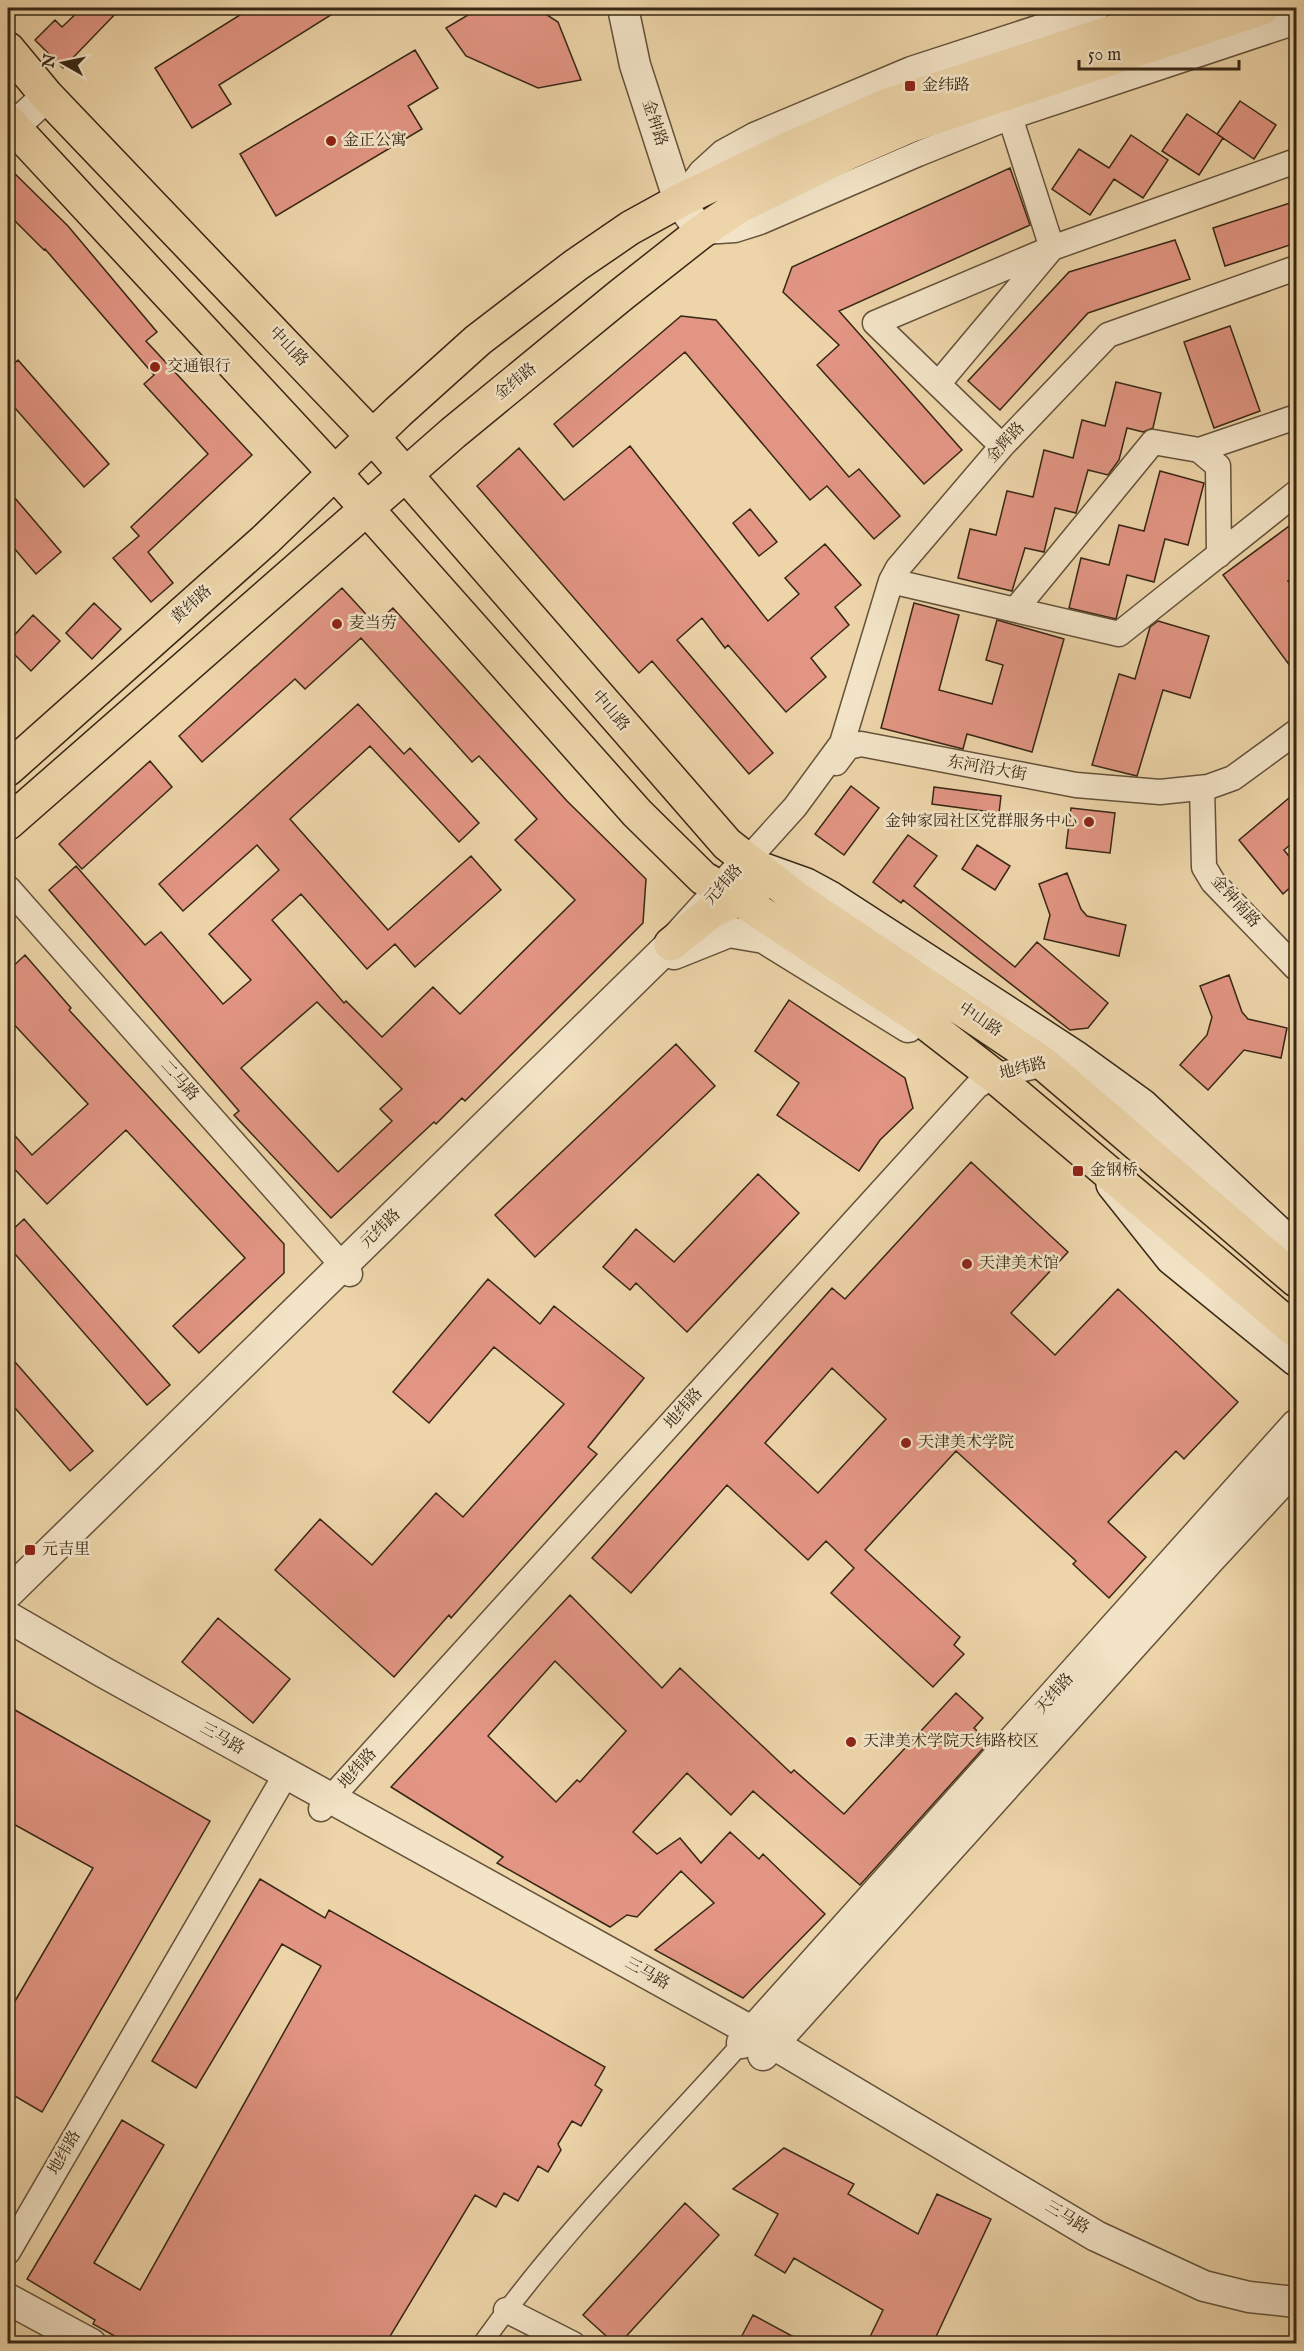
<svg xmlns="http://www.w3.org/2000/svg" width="1304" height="2351" font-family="'IM FELL English','Noto Serif SC',serif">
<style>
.building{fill:#e29583;stroke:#372715;stroke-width:1.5;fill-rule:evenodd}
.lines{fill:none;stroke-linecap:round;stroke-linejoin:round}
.pedestrian-casing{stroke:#64523a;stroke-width:21}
.minor-casing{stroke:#64523a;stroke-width:27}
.tertiary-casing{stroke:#64523a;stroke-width:33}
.secondary-casing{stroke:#372715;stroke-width:36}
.primary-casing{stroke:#372715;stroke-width:36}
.pedestrian{stroke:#f3e4c7;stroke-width:18}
.minor{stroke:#f3e4c7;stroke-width:24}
.tertiary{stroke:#f3e4c7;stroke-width:30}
.secondary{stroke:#f3e4c7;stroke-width:33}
.primary{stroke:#edd5a9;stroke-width:33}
.poi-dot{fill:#8f2418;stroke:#f3e4c7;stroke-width:2}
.labels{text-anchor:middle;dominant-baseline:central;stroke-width:5;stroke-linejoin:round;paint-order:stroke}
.poi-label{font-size:16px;fill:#372715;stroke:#f3e4c7;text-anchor:start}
.street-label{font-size:16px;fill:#372715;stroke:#f3e4c7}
</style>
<rect width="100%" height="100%" fill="#edd5a9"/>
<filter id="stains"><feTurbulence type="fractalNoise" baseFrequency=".00333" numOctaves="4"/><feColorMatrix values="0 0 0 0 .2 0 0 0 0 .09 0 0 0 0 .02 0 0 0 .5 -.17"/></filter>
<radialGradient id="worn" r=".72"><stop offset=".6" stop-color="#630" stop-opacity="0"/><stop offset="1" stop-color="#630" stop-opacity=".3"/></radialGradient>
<!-- building -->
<path class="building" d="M82,8H121L63,68L35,40L55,20L62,27Z
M251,8H342L219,85L231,104L192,128L155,68Z
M490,8L538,9L558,22L581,80L538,88L466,56L446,28L478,9Z
M415,50L438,88L408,106L422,129L276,216L240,154Z
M1240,101L1276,125L1254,159L1217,134Z
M1187,114L1223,138L1199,175L1162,151Z
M1131,135L1168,160L1143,198L1114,179L1090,215L1052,189L1079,149L1109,168Z
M8,167L68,226L157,332L146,341L252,455L148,552L173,583L151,602L113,558L139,536L131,527L208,454L144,384L154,375L45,249L44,250L8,214Z
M1010,168L1030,225L839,311L962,450L924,484L817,365L839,345L783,292L792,267Z
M1296,201V243L1225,266L1213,228Z
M1175,240L1190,279L1088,313L1000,410L968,381L1069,272Z
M681,316L716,320L849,477L859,469L900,516L874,539L827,486L810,500L685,352L573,447L554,424Z
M1230,326L1260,411L1214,428L1184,342Z
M18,360L109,464L84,487L8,400V369Z
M1116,382L1161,393L1153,428L1143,432L1127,428L1119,460L1108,475L1088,470L1076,513L1055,508L1044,552L1025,548L1012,591L958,578L970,529L996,535L1007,491L1033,497L1044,450L1073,458L1082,420L1105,426Z
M630,446L768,621L799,594L785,578L825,544L861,585L835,607L849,625L811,658L826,677L786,712L728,645L725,648L702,618L677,640L773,753L749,774L652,661L639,673L477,486L519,448L564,500Z
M1160,471L1204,483L1188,545L1165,539L1154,582L1127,575L1116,619L1069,608L1081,558L1109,565L1119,525L1144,531Z
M8,490L61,552L36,574L8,541Z
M750,509L777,542L759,556L733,523Z
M1296,521V575L1288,581L1296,593V674L1223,575Z
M342,588L375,624L393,608L567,801L646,879L643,923L465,1101L462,1098L436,1124L434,1122L331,1218L234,1115L239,1111L49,890L76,866L145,945L161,932L223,1004L251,980L209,934L279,870L257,845L183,911L159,884L358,704L404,754L410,748L479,823L459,842L370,746L290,819L388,930L471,856L501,890L415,967L395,944L367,969L301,894L272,920L344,1003L346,1001L382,1037L433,987L460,1014L575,900L515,840L537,819L479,756L472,762L361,638L305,689L295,679L202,762L179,736ZM317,1002L402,1089L380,1109L392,1121L338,1172L241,1068Z
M94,603L121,629L92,659L66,633Z
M914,603L959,615L939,690L992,704L1003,665L986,660L997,620L1064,639L1032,752L967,734L963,749L881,728Z
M33,615L60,641L31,671L8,648V642Z
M1158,621L1209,636L1190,698L1163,690L1137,776L1092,765L1119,674L1135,679L1150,627Z
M150,761L172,787L82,869L59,844Z
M851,786L879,808L844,855L815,834Z
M934,787L1001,796L999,813L932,804Z
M1296,792V840L1284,850L1296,865V882L1283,894L1239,840Z
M1071,808L1115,813L1110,853L1066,848Z
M908,835L937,856L914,886L1015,967L1037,942L1108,1003L1088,1028L1070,1030L903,900L901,903L873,882Z
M977,845L1010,866L995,890L962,869Z
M1067,873L1081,909L1087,916L1126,925L1119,956L1044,939L1050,915L1039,884Z
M25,955L71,1008L69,1010L284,1244V1273L199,1353L173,1326L245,1258L126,1130L47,1204L8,1162V1128L32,1155L88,1104L8,1018V971Z
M1229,975L1242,1012L1248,1019L1287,1028L1281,1058L1244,1050L1208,1090L1180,1065L1207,1035L1212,1017L1200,986Z
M789,1000L905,1078L913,1108L880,1140L859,1171L777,1115L799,1083L755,1051Z
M676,1044L715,1086L535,1257L495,1215Z
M971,1162L1068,1252L1011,1313L1055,1355L1118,1289L1238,1402L1184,1459L1176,1451L1108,1522L1146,1557L1109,1598L1073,1564L1076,1561L956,1451L865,1550L960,1637L954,1645L964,1654L933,1687L831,1593L854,1568L826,1541L808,1560L727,1485L631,1593L592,1558L832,1288L845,1299ZM832,1368L886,1419L818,1493L765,1443Z
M758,1174L799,1213L687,1332L636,1283L630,1290L603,1267L636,1229L674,1262Z
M24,1219L170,1385L147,1405L8,1246V1234Z
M488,1279L540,1324L554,1306L644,1378L588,1447L597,1454L451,1618L449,1615L394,1677L275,1570L320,1519L372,1565L436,1493L463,1517L564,1404L494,1347L429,1423L393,1392Z
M8,1354L93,1451L70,1471L8,1400Z
M570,1595L662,1688L680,1668L791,1773L794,1770L844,1814L956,1693L983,1718L974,1728L989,1742L860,1885L753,1791L731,1815L687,1773L633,1832L657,1854L680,1838L701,1863L730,1832L759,1859L763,1854L825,1914L743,1998L655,1950L714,1903L681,1871L637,1917L627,1915L610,1927L497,1863L503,1857L391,1787ZM555,1661L626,1731L580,1782L577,1780L556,1802L488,1736Z
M218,1618L290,1679L253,1723L182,1662Z
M8,1706L210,1821L42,2112L8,2092V2013L93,1868L8,1821Z
M260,1879L325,1918L329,1910L605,2067L595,2085L602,2090L581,2126L572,2121L558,2144L561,2150L548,2172L538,2166L518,2201L504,2193L496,2207L475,2195L386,2343H127L93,2324L95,2320L27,2279L122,2120L164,2145L94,2263L140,2290L321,1966L282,1944L196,2088L152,2061Z
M784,2148L854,2184L848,2194L918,2234L937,2194L991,2219L933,2343H867L883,2310L794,2258L785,2273L755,2255L778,2214L733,2189Z
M685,2203L719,2235L620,2343H614L583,2315Z
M753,2315L805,2343H738Z"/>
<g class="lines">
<!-- pedestrian casing -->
<g class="pedestrian-casing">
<path id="pedestrian" d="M482,2344C559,2236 654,2141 742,2043"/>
</g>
<!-- minor casing -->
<g class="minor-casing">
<path id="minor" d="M683,196L701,172L723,152L754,135L911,69L1098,8
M703,232L735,230L760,222L918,154L1010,117L1296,22
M938,384L1052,248L1010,117
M1002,446L875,323L1052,248L1296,161
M1199,450L1218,466L1219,555
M891,581L1119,634L1296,493
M1015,610L1153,442L1199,450L1296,417
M836,763L848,747L861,744L1076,785L1160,792L1208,787L1233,778L1296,732
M1202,788L1204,867L1213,882L1296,968
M748,859L795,807L842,743L891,581L898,568L1002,446L1108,335L1296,268
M8,888L350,1274
M321,1809L977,1086L994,1076L1053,1062
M8,2252L286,1774
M506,2310L573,2344"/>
</g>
<!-- tertiary casing -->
<g class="tertiary-casing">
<path id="tertiary" d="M623,8L635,65L679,201L701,232
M8,132L47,96
M674,954L729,932L764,938L908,1027
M8,1593L671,944L748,859
M8,1617L103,1672L753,2032L1096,2236L1204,2286L1249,2297L1296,2302
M742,2043L1296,1425
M763,2055L1209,1560L1296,1466
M8,2299L91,2344"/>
</g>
<!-- secondary casing -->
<g class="secondary-casing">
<path id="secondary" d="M764,870L806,885L830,898L1076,1058L1141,1105L1296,1250
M1113,1184L1172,1258L1296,1359"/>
</g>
<!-- primary casing -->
<g class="primary-casing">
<path id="primary" d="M8,49L47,96L372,436L727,844L796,898L1044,1064L1296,1280
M8,121L335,473L637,813L703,878L738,898L918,1017L994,1076L1296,1331
M8,769L265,540L398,412L478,340L576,265L630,228L679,201L787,149L885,106L1186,8
M8,823L453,433L621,295L701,232L738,207L848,153L912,125L1262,8
M671,944L712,911L754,892"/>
</g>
<!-- pedestrian -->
<use href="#pedestrian" class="pedestrian"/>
<!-- minor -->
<use href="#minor" class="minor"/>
<!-- tertiary -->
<use href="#tertiary" class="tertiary"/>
<!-- secondary -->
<use href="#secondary" class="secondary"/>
<!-- primary -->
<use href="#primary" class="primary"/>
</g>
<!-- markers -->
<g class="poi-dot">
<rect x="904" y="80" width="12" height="12" rx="3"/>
<circle cx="331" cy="141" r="6"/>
<circle cx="155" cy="367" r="6"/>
<circle cx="337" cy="624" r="6"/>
<circle cx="1089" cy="822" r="6"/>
<rect x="1072" y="1165" width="12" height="12" rx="3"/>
<circle cx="967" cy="1264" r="6"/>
<circle cx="906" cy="1443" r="6"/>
<rect x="24" y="1544" width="12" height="12" rx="3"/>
<circle cx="851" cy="1742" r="6"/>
</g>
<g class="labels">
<!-- poi labels -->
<g class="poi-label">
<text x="922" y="86">金纬路</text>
<text x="343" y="141">金正公寓</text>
<text x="167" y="367">交通银行</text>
<text x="349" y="624">麦当劳</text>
<text x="1077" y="822" text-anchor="end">金钟家园社区党群服务中心</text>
<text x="1090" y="1171">金钢桥</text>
<text x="979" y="1264">天津美术馆</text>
<text x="918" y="1443">天津美术学院</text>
<text x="42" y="1550">元吉里</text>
<text x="863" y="1742">天津美术学院天纬路校区</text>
</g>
<!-- street labels -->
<g class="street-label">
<text transform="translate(654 123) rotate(72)">金钟路</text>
<text transform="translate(288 347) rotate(46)">中山路</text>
<text transform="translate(516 382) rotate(-39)">金纬路</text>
<text transform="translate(1006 443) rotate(-48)">金辉路</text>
<text transform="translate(192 605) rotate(-42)">黄纬路</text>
<text transform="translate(610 711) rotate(49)">中山路</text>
<text transform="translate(987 769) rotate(10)">东河沿大街</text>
<text transform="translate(724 885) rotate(-48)">元纬路</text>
<text transform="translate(1235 902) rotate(48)">金钟南路</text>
<text transform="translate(980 1020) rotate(34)">中山路</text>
<text transform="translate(1023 1069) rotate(-14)">地纬路</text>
<text transform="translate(179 1081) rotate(48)">二马路</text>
<text transform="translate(381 1229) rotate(-44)">元纬路</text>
<text transform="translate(684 1409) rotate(-48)">地纬路</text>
<text transform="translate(1055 1694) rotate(-48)">天纬路</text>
<text transform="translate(222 1739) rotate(29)">三马路</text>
<text transform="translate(358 1769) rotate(-48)">地纬路</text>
<text transform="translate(647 1974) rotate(29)">三马路</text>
<text transform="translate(65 2153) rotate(-60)">地纬路</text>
<text transform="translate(1067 2218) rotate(31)">三马路</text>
</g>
</g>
<!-- margin -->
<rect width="1304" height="2351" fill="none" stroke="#edd5a9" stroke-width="30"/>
<rect x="9" y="9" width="1286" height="2333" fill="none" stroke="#372715" stroke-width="3"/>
<rect x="15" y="15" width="1274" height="2321" fill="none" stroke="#372715" stroke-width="1.5"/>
<!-- north arrow -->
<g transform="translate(63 63) rotate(279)" stroke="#f3e4c7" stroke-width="4.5" paint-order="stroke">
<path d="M0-4.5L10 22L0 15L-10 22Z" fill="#372715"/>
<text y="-9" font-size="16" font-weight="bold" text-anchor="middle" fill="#372715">N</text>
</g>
<!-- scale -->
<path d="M1079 60v9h160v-9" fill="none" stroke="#372715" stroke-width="3"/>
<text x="1088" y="60" font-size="18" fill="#372715" stroke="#f3e4c7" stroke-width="4.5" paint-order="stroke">50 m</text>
<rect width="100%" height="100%" filter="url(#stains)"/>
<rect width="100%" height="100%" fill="url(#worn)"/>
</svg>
